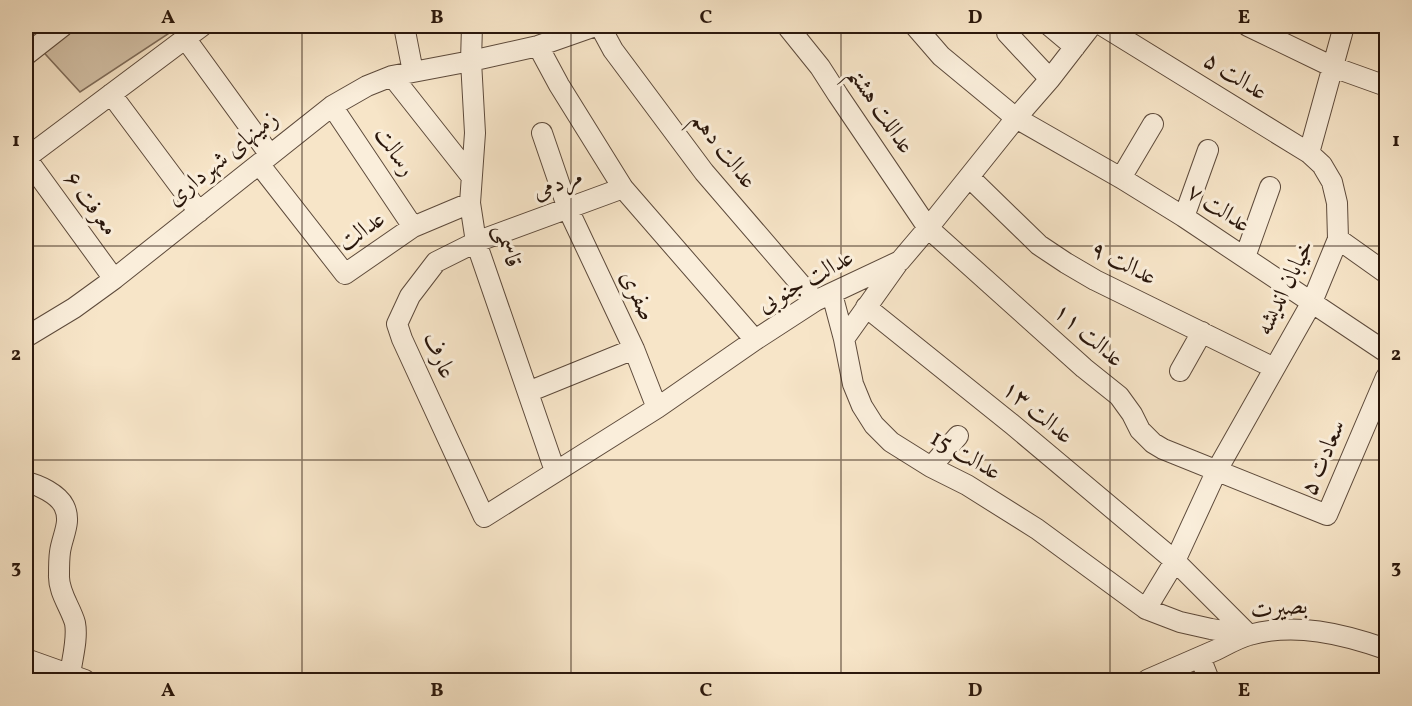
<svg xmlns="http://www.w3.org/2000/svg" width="1412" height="706" font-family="Vollkorn,Amiri,serif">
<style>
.green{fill:#d4c2a8;stroke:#7f6c5a;stroke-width:1.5}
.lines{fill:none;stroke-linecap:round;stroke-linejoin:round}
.minor-casing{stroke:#5d4a3b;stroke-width:22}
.minor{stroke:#faeedb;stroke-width:20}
.grid{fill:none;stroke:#2a170c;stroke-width:1.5;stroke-opacity:0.55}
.labels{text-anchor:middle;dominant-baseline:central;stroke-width:6;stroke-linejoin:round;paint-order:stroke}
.street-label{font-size:24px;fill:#2a170c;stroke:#faeedb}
.neatline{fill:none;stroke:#2a170c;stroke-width:2}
.grid-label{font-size:20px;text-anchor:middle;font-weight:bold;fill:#2a170c}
</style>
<rect width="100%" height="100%" fill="#f7e5c8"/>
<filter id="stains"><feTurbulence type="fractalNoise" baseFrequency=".00333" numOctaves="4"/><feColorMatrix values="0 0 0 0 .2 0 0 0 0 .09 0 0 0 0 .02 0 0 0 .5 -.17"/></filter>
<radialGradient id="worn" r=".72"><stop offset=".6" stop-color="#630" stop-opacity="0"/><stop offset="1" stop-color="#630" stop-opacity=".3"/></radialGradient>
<!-- green -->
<path class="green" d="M63,26H180L80,92L37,45Z"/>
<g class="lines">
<!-- minor casing -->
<g class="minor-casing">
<path id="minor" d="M404,26L413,72
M472,26L471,61L475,133L470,203L476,242L555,471
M600,26L613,50L704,172L815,301
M787,26L820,67L838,95L928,228L1084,368L1119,396L1132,414L1140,430L1153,443L1163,449L1327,515L1386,377
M915,26L941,56L1016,118L1121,178L1184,217L1386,352
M1050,26L1075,47
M1103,26L1309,153L1322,165L1332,182L1337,203L1338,239L1312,302L1217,470L1175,561L1146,609
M1248,26L1333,67L1386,86
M1007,33L1050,79
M185,38L270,155
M538,46L559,85L623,188L755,340
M26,55L63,26
M392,76L471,176
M111,94L199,212
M332,106L413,227
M542,133L568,209L634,349L657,408
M1309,153L1344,26
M26,158L202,26
M26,158L114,279
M259,164L345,274L413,227L470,203
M969,177L1039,245L1066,263L1095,280L1274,368
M1121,178L1153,124
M623,188L476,242L436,262L410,296L397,324L402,339L484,517L657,408L755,340L815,301L900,261L928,228L1016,118L1050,79L1091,26
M1184,217L1208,150
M1338,239L1386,273
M1245,257L1270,187
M832,294L844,339L853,384L862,406L874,425L891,442L931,467L967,485L1037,529L1146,609L1180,622L1211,629L1249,635
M866,307L1013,425L1175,561L1249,635
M26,337L74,308L114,279L332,106L367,86L392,76L471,61L538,46L595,26
M844,339L898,263
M1180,371L1202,332
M528,392L634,349
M931,467L958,436
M26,482C39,485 58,494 64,506C72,522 62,536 60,552C59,559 59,567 59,575C58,592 71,608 75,623C78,639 72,659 70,675
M1200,657L1209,680
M26,659L85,680
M1147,680C1170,670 1193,660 1216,650C1226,645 1238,638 1249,635C1295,622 1343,634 1386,649"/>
</g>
<!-- minor -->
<use href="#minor" class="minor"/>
</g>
<!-- grid -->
<path class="grid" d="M302,26V680M571,26V680M841,26V680M1110,26V680M26,246H1386M26,460H1386"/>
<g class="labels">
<!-- street labels -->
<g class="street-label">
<text transform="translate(1235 77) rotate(32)">عدالت ۵</text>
<text transform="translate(880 111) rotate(56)">عداللت هشتم</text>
<text transform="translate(723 151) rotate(52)">عدالت دهم</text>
<text transform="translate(394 152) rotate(56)">رسالت</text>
<text transform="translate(223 159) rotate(-39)">زمینهای شهرداری</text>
<text transform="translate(558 185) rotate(-20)">مردمی</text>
<text transform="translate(90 204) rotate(54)">معرفت ۶</text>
<text transform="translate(1218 209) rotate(33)">عدالت ۷</text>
<text transform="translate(362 232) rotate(-35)">عدالت</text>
<text transform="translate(507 246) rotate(74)">قاسمی</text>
<text transform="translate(1123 264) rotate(27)">عدالت ۹</text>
<text transform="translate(806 282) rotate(-29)">عدالت جنوبی</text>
<text transform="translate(1286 288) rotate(-64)">خیابان اندیشه</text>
<text transform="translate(637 296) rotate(65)">صفری</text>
<text transform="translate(1088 336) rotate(41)">عدالت ۱۱</text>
<text transform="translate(438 356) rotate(66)">عارف</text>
<text transform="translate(1037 413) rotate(40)">عدالت ۱۳</text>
<text transform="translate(965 456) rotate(30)">عدالت 15</text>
<text transform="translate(1324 458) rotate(-67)">سعادت ۵</text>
<text transform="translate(1279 609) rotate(-5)">بصیرت</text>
</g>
</g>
<!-- margin -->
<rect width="1412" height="706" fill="none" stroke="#f7e5c8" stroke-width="66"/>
<rect x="33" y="33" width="1346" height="640" class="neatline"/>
<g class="grid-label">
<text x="168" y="23">A</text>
<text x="437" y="23">B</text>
<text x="706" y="23">C</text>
<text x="975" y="23">D</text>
<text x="1244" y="23">E</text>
<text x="16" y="146">1</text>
<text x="1396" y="146">1</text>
<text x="16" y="360">2</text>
<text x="1396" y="360">2</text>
<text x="16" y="573">3</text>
<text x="1396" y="573">3</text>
<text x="168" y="696">A</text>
<text x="437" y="696">B</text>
<text x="706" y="696">C</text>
<text x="975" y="696">D</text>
<text x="1244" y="696">E</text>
</g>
<rect width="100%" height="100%" filter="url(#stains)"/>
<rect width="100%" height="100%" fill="url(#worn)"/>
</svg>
